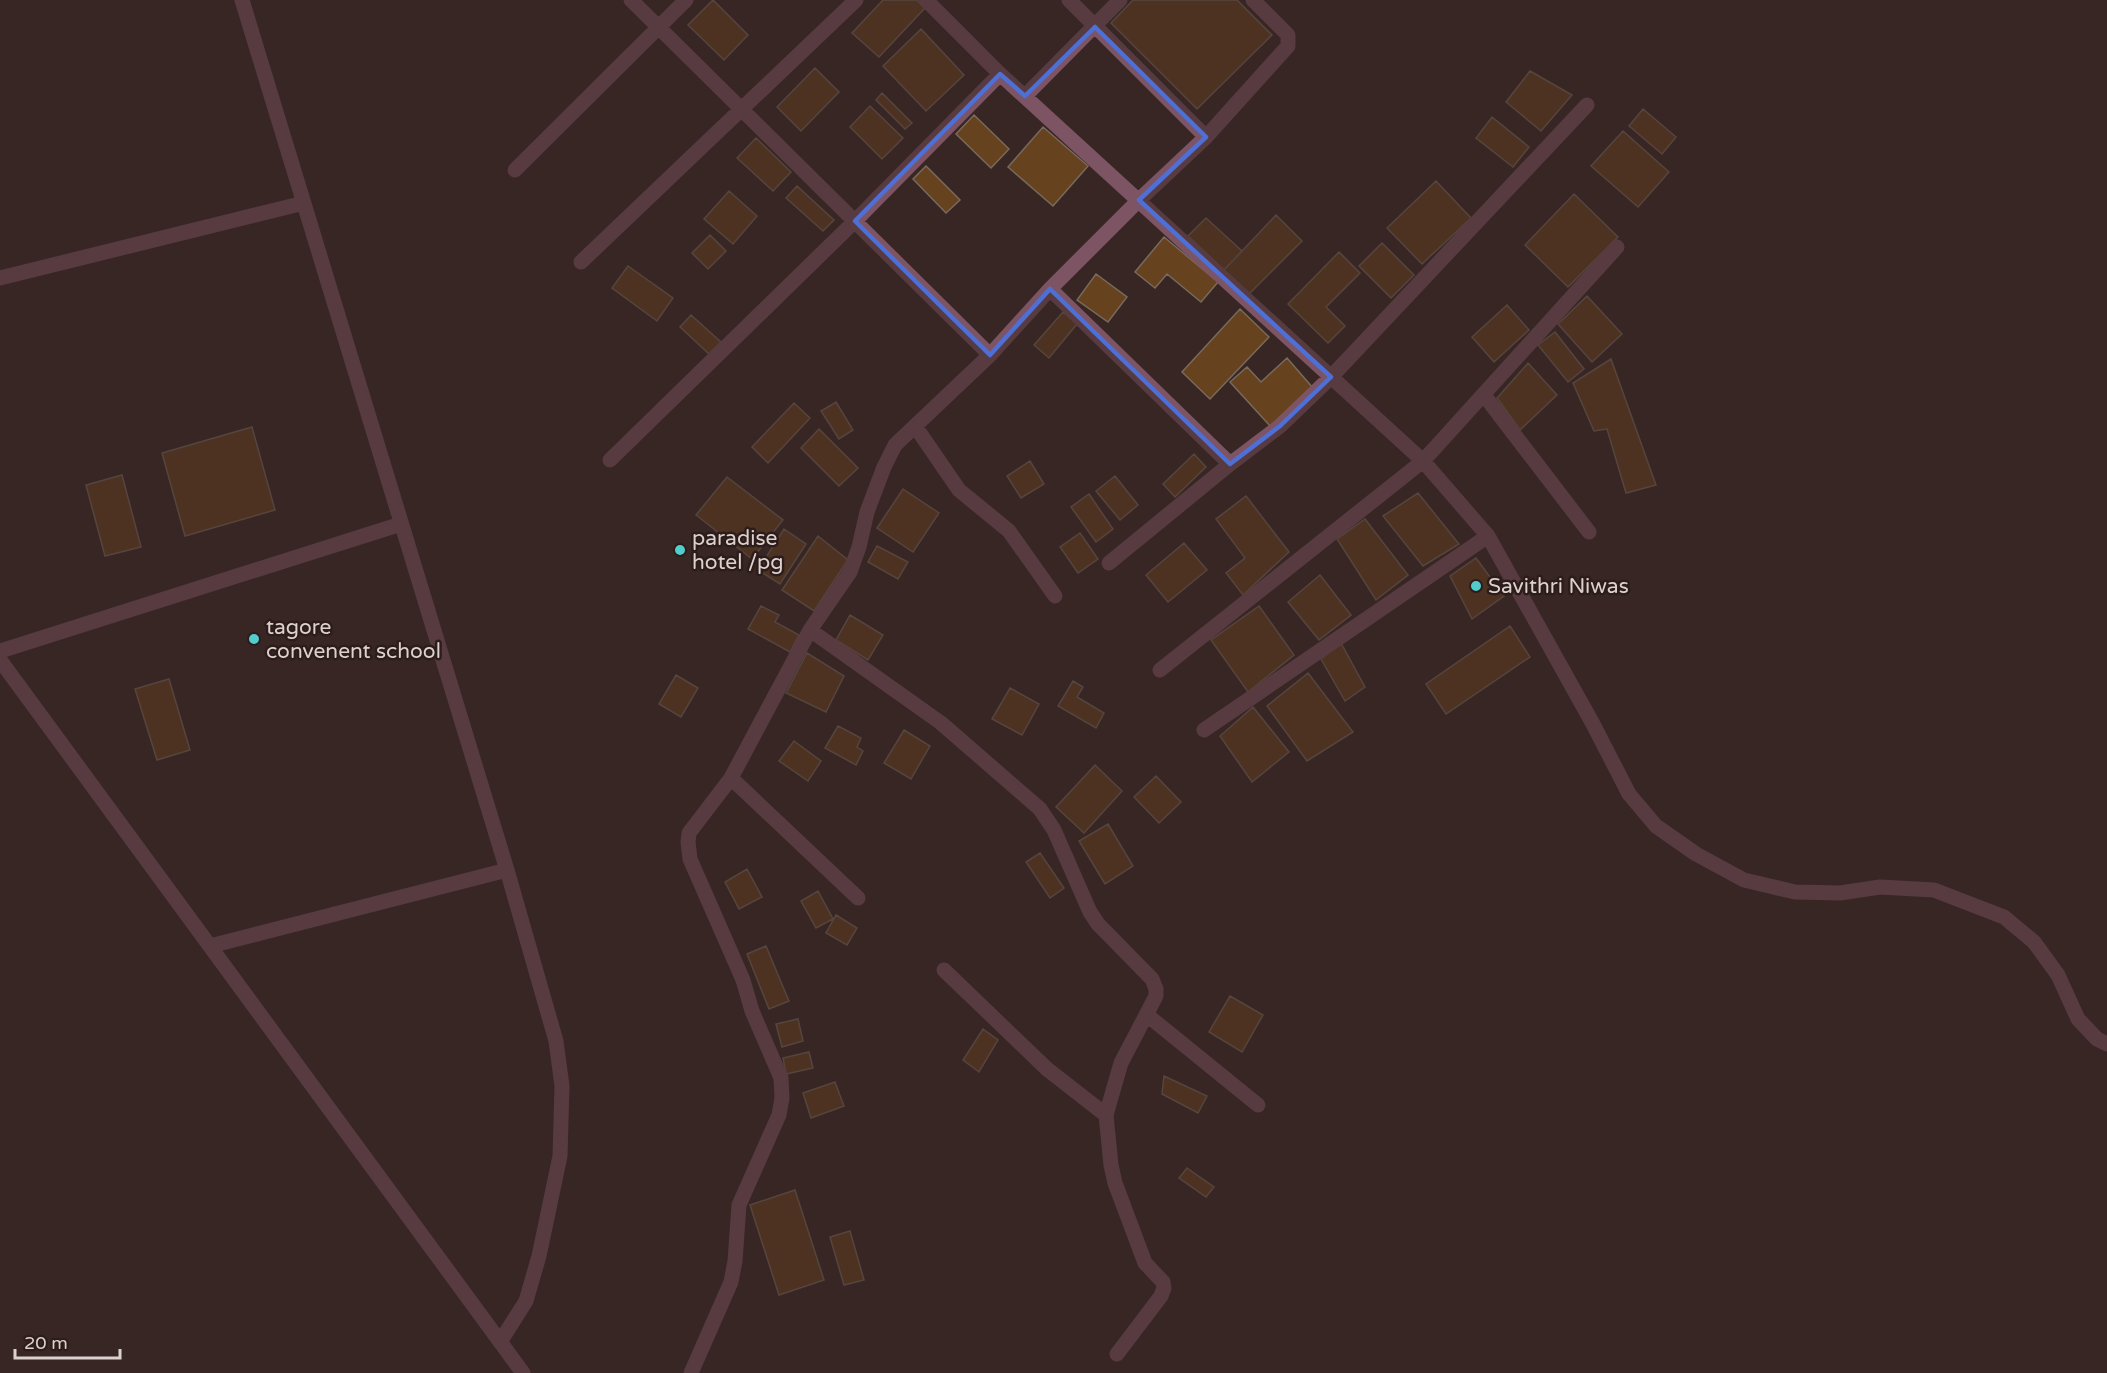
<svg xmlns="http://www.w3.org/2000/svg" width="2107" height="1373" font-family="'Varela Round',sans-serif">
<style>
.building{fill:#66421f;stroke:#786a5d;stroke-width:1.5}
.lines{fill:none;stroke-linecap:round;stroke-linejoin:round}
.service{stroke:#7d5463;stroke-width:15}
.minor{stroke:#7d5463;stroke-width:15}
.marked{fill:none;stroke:#4d6fd6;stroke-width:4.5;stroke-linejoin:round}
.poi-dot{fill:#52cdcd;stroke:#2d1d1a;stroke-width:2}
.labels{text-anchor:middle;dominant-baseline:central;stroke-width:5;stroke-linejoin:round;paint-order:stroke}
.poi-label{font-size:21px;fill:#dcd1cf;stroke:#2d1d1a;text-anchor:start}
</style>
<rect width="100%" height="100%" fill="#382624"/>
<!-- building -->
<path class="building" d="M713,0L748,35L724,60L688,25Z
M883,0H917L925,8L879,57L852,33Z
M1133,0H1237L1272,35L1197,109L1111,23Z
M921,29L964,75L926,111L883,66Z
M815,68L839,92L801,131L777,107Z
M1530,71L1572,95L1541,131L1506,102Z
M882,93L912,123L905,129L876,100Z
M870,106L903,138L882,159L850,127Z
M1643,109L1676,137L1662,154L1629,126Z
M974,115L1009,149L991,168L956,134Z
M1492,117L1529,147L1513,167L1476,138Z
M1043,127L1088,166L1053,206L1008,167Z
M1623,131L1669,172L1638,207L1591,166Z
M756,138L791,172L773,191L737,158Z
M926,166L960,200L946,213L913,179Z
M1436,181L1471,218L1422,264L1387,228Z
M797,186L834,220L823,231L786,198Z
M729,191L757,216L733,244L704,219Z
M1574,194L1618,237L1568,287L1525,245Z
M1276,215L1302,241L1249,294L1224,270Z
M1206,218L1242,251L1224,270L1188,236Z
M710,235L726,251L708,269L692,253Z
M1164,237L1218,282L1201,302L1167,274L1155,288L1135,272Z
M1382,243L1414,275L1391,298L1359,266Z
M1339,252L1360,273L1326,307L1345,326L1328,343L1288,304Z
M628,266L673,298L657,321L612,288Z
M1096,274L1127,297L1108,322L1077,300Z
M1587,296L1622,334L1592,362L1558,324Z
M1507,305L1529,330L1494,362L1472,337Z
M1240,309L1269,337L1210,399L1182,372Z
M1063,312L1077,324L1049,358L1034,345Z
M691,315L721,342L709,354L680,327Z
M1555,332L1584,369L1568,382L1538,345Z
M1287,358L1313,388L1271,427L1230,382L1247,367L1261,382Z
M1611,359L1656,485L1626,493L1607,429L1594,431L1573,383Z
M1528,363L1557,395L1520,430L1497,398Z
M836,402L853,430L839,439L821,411Z
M794,403L810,418L768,463L752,447Z
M252,427L275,510L185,536L162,453Z
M819,429L858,468L839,486L801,448Z
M1194,454L1206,467L1175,497L1163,484Z
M1030,461L1044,484L1021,498L1007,476Z
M122,475L141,547L105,556L86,485Z
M1115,476L1138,505L1120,520L1096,491Z
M727,477L783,520L752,559L696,515Z
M903,489L939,513L913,552L877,528Z
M1418,493L1459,544L1423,566L1383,516Z
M1089,494L1113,529L1096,542L1071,507Z
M1246,496L1289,552L1243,595L1226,573L1245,558L1216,519Z
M1365,519L1408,575L1376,600L1337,539Z
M784,529L806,544L780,584L758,570Z
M1080,533L1098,559L1078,573L1060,547Z
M818,536L848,560L814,611L782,590Z
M1184,543L1207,570L1168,602L1146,575Z
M877,546L908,562L898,579L868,562Z
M1476,558L1504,596L1472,619L1450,576Z
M1320,575L1351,615L1319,640L1288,602Z
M761,606L779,615L775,622L799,635L790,652L748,629Z
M1259,606L1294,655L1248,692L1211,640Z
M850,615L883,635L868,660L836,640Z
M1510,626L1530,657L1446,714L1426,684Z
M1341,643L1365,687L1345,701L1321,659Z
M807,653L844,676L826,712L786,693Z
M1308,673L1353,732L1307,761L1267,706Z
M676,675L698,688L681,717L659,704Z
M169,679L190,750L157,760L135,689Z
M1073,681L1083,687L1077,697L1104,713L1096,728L1058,706Z
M1010,688L1039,704L1022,735L992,719Z
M1253,707L1289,752L1252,782L1220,736Z
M838,726L861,738L857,747L863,751L856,765L825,748Z
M904,730L930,746L911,779L884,763Z
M794,741L821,761L808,781L779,761Z
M1095,765L1122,791L1084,833L1056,807Z
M1156,776L1181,802L1159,823L1134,797Z
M1108,824L1133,866L1105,884L1079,841Z
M1040,853L1064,888L1050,898L1026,862Z
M747,869L762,897L739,909L725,882Z
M818,891L833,919L816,928L801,901Z
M836,915L857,928L847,945L826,933Z
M766,946L789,1001L769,1009L747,954Z
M1230,996L1263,1015L1242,1052L1209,1032Z
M798,1019L803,1041L782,1047L776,1024Z
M983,1029L998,1040L979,1072L963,1060Z
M809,1052L813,1068L786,1074L783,1058Z
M1164,1076L1207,1096L1198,1113L1162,1094Z
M835,1082L844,1106L811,1118L803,1093Z
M1187,1168L1214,1187L1206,1197L1179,1178Z
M795,1190L824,1280L779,1295L750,1205Z
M850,1231L864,1280L844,1285L830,1237Z"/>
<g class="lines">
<!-- service -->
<path class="service" d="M242,0L507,870L556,1041L562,1086L560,1156L539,1256L526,1301L500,1342
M0,278L304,203
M0,651L401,524
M0,660L523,1373
M210,946L507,870"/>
<!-- minor -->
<path class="minor" d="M631,0L990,355
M926,0L1000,74L1423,461L1488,536L1593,724L1629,794L1656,826L1696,854L1744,880L1795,892L1840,893L1880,887L1934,890L2004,917L2034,942L2058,975L2078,1019L2097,1039L2107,1044
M1069,0L1206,137
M1025,96L1120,0
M515,170L686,0
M581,262L856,0
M1050,289L1230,464
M1484,395L1589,532
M915,426L959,490L1009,531L1055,596
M610,460L855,221L1000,74
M1109,563L1230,464L1280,426L1331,377L1587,105
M810,630L941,723L1040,809L1054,830L1090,912L1098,924L1152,979L1156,989V996L1121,1063L1106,1115L1111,1165L1115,1183L1145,1263L1163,1282L1164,1288L1161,1296L1117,1354
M1160,670L1423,461L1617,247
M1204,730L1488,536
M731,778L858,898
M944,970L1047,1069L1106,1115
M1147,1015L1258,1105
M691,1373L731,1282L735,1261L739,1205L779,1115L782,1098L781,1078L752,1011L743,980L690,859L688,842L689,833L731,778L810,630L850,572L859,547L867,512L884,467L895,445L990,355L1050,289L1139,200L1206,137L1288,46V35L1253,0"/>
</g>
<!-- marked area -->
<path d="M0 0H2107V1373H0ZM1095,27L1206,137L1139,200L1331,377L1280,426L1230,464L1050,289L990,355L855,221L1000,74L1025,96Z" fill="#382624" fill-opacity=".55" fill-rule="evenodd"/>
<path class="marked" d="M1095,27L1206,137L1139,200L1331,377L1280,426L1230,464L1050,289L990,355L855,221L1000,74L1025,96Z"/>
<!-- markers -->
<g class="poi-dot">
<circle cx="680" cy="550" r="6"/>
<circle cx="1476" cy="586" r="6"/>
<circle cx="254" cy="639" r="6"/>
</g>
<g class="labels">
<!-- poi labels -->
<g class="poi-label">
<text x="692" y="538">paradise<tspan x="692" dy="24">hotel /pg</tspan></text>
<text x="1488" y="586">Savithri Niwas</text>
<text x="266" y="627">tagore<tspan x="266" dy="24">convenent school</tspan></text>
</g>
</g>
<!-- scale -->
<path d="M15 1349v9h105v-9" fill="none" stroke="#dcd1cf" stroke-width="3"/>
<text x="24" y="1349" font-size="18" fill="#dcd1cf" stroke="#2d1d1a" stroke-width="4.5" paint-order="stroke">20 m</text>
</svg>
